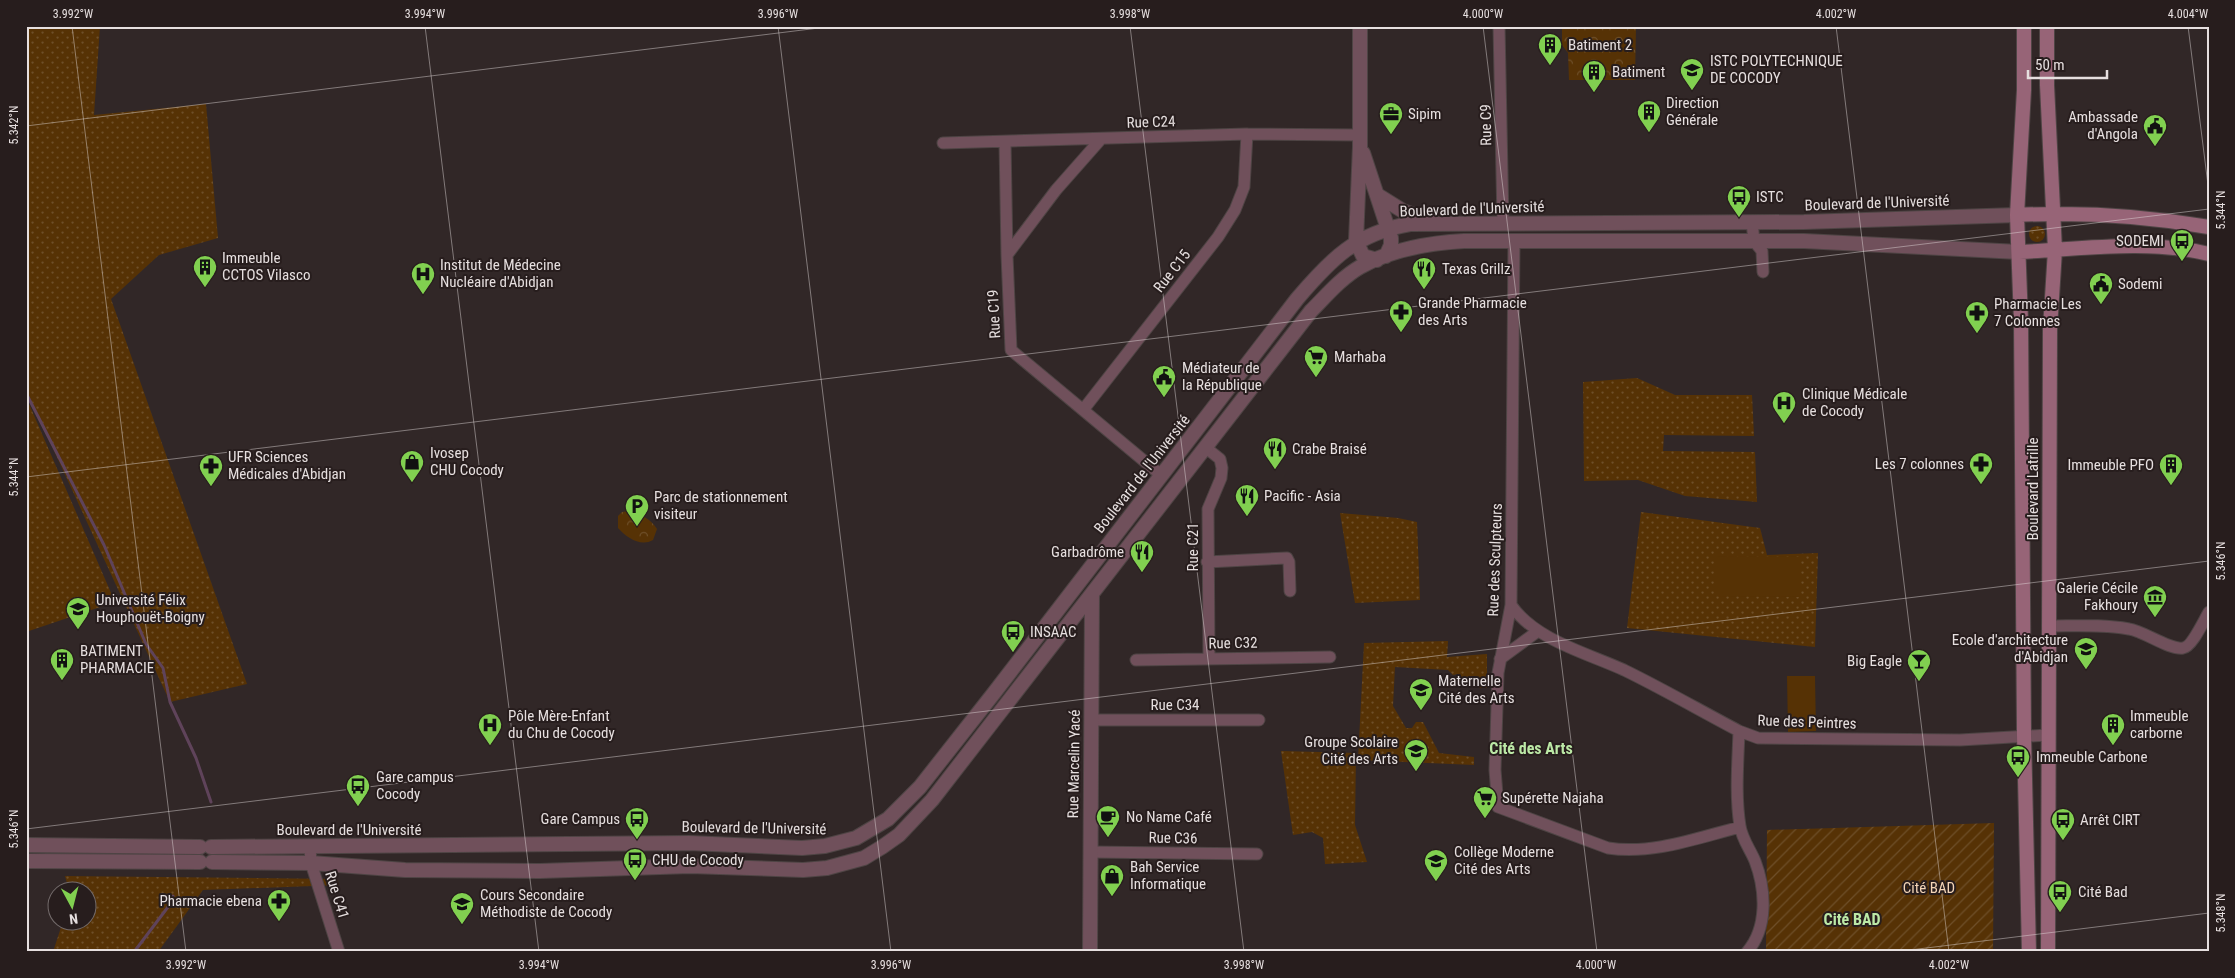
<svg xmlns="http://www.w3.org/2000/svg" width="2235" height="978" font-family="'Roboto Condensed',sans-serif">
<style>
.grass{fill:url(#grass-dots)}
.park{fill:url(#park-crowns)}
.garden{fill:url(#garden-furrows)}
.pitch{fill:#563205}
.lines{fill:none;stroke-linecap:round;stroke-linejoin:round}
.stream{stroke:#5f435a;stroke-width:3}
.minor-casing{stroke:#4e4444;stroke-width:13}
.tertiary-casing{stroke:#4e4444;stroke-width:16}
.secondary-casing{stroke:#4e4444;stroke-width:16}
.minor{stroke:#70505b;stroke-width:11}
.tertiary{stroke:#70505b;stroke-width:14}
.secondary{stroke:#976477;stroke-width:14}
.ticks{fill:none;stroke:#e6dfdf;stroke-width:1;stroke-opacity:0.45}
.labels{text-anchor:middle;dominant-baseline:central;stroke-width:4;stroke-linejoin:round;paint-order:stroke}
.poi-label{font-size:15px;fill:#e6dfdf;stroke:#271d1d;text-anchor:start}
.street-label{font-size:15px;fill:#e6dfdf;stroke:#271d1d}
.park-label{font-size:15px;fill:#f4d5b7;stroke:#271d1d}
.neighbourhood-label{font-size:16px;font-weight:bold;fill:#bce9a6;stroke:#271d1d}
.neatline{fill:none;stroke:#e6dfdf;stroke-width:2}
.ticks-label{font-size:12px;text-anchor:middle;fill:#e6dfdf}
</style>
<defs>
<pattern id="grass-dots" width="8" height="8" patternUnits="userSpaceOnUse" patternTransform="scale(1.25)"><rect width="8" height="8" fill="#563205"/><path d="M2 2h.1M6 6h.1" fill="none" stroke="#6e4f29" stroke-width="1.8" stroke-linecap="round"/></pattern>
<pattern id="park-crowns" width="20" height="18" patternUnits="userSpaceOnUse" patternTransform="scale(1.25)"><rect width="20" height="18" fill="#563205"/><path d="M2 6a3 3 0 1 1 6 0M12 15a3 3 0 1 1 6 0" fill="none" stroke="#6e4f29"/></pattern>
<pattern id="garden-furrows" width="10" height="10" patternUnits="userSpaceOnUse" patternTransform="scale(1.25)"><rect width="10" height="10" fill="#563205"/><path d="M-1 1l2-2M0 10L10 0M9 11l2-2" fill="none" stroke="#6e4f29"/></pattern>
</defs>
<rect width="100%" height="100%" fill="#312727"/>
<!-- grass -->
<path class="grass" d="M26,26H100L94,115L206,104L218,238L159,255L111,299L247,684L170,702L26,390Z
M2029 234a8 8 0 1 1 16 0a8 8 0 1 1-16 0Z
M1637,378L1675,395H1752L1754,436L1664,435L1663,451L1755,452L1757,502L1685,496L1638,480L1584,481L1583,382Z
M26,397L115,602L26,632Z
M1641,512L1760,528L1767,555L1818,553L1815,647L1627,628Z
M1340,513L1398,518L1417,522L1420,600L1355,603Z
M1448,641L1447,657L1487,654V688H1476L1470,680H1463L1458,674L1453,675L1448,670L1395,667L1393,706L1406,728H1412L1416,722H1423L1439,753L1474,757V765L1358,760L1364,643Z
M1281,751L1356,753L1355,825L1367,862L1325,864L1323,838L1312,832L1293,835Z
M65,876L337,879L339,885L203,890L158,952H53L63,921L88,920V890H69Z"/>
<!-- park -->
<path class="park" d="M1636,26L1635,80H1569L1568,53L1562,45V27Z
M629,511C641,514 651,519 657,529L653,540C641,547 627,538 618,528V516L622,512Z"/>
<!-- garden -->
<path class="garden" d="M1994,823L1993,952H1766L1767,830Z"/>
<!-- pitch -->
<path class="pitch" d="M1715,556L1801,557V597L1715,596Z
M1787,676H1815L1816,731L1788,732Z"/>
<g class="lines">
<!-- stream -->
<path class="stream" d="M26,393L104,545L146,644L163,668L170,702L196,758L211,802
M134,952L168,907L173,896"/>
<!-- minor casing -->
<g class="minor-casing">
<path id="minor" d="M1499,26L1503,223
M1005,142L1007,255L1011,350L1161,475
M943,143L1247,134L1360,135
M1752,222L1754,241L1762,251L1763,272
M1514,240L1511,605L1498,673L1495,770L1498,807L1608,848C1652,855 1697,838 1740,827
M1007,255L1056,190L1101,139
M1083,410L1218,237L1235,210L1244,187L1247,134
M1205,447L1220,459L1222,468L1221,478L1208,509L1209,658
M1207,562L1287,558L1289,562L1290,591
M1511,605C1535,640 1587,653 1624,670C1663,689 1701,711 1739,731L1758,738L1960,740L2048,735
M2048,626C2075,626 2103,624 2129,629C2144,631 2169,650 2183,648C2192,647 2204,620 2209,612
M1500,659L1538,631
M1136,660L1330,657
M1091,720H1259
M1739,731C1738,762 1735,795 1740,826C1742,839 1750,849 1755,861C1766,890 1768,928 1747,952
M310,847L311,863L339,952
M1090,852L1257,854"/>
</g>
<!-- tertiary casing -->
<g class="tertiary-casing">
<path id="tertiary" d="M1360,26V146L1356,241L1363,256L1377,260
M1363,153L1391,238V245L1386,256
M1379,196L1403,211L1429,220
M26,845L200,847
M211,847L689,843L802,848L825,846L856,838L888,819L920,787L994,693L1297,299C1331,259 1356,233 1410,224L1804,222L2017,215
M26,861L200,862
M212,862L311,863L405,870L540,871L690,866L803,870L827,868L864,858L882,847L899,835L932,800L1311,311C1326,296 1341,278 1360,267C1392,249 1428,243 1464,241H1804L2019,252
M1090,952L1092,594"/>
</g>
<!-- secondary casing -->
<g class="secondary-casing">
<path id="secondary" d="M2024,26V90L2017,215L2021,321L2024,735L2029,952
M2047,26V85L2055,250L2050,329L2048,952
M2017,215C2081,212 2146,216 2209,227
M2019,252C2081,249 2148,239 2209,254"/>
</g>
<!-- minor -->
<use href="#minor" class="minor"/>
<!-- tertiary -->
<use href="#tertiary" class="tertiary"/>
<!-- secondary -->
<use href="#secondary" class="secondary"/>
</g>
<!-- ticks -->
<path class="ticks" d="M72,26L186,952M425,26L539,952M778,26L891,952M1130,26L1244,952M1483,26L1597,952M1836,26L1949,952M2188,26L2209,193M26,126L835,26M26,477L2209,209M26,829L2209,561M1894,952L2209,913"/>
<!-- icons -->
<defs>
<g id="building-pin" transform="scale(1.25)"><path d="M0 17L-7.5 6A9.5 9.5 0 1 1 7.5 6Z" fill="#81d050" stroke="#271d1d"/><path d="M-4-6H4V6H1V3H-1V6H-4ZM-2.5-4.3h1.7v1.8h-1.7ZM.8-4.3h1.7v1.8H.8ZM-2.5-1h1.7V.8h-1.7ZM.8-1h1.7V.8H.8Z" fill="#111"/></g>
<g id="university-pin" transform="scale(1.25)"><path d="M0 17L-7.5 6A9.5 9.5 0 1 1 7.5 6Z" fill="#81d050" stroke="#271d1d"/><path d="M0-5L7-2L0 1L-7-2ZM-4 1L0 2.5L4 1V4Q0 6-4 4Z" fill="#111"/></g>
<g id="office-pin" transform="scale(1.25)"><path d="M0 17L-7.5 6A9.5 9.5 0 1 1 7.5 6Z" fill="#81d050" stroke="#271d1d"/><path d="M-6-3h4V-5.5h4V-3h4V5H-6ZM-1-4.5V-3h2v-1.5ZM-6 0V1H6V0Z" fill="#111"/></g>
<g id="civic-pin" transform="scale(1.25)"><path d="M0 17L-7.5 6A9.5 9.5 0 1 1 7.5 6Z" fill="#81d050" stroke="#271d1d"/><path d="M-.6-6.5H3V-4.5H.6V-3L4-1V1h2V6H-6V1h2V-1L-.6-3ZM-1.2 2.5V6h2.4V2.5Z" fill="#111"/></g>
<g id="bus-pin" transform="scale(1.25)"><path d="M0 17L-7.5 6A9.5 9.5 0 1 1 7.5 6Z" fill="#81d050" stroke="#271d1d"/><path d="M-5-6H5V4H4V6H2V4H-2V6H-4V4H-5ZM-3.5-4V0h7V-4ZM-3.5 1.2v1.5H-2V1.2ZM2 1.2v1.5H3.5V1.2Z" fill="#111"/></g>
<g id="restaurant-pin" transform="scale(1.25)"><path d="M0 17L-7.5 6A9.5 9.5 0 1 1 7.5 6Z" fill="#81d050" stroke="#271d1d"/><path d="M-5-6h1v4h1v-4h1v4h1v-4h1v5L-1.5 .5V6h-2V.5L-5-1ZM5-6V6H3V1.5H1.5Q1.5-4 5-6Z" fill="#111"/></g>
<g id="hospital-pin" transform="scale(1.25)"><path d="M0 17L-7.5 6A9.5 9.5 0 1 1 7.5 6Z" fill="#81d050" stroke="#271d1d"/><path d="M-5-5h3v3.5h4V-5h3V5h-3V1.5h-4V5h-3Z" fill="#111"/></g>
<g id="pharmacy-pin" transform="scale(1.25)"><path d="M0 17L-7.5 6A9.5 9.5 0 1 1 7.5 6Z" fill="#81d050" stroke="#271d1d"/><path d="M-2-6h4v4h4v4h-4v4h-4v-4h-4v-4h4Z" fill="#111"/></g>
<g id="supermarket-pin" transform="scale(1.25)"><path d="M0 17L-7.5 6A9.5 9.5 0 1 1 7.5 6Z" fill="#81d050" stroke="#271d1d"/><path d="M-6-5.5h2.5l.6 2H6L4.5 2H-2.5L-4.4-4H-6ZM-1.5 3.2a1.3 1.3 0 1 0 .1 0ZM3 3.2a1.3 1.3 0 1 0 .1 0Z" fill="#111"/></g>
<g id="shop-pin" transform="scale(1.25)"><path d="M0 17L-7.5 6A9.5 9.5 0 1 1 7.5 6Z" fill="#81d050" stroke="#271d1d"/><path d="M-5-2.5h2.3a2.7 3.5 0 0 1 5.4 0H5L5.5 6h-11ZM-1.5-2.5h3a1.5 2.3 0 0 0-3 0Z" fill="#111"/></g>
<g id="parking-pin" transform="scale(1.25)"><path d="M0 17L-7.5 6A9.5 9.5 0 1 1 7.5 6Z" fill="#81d050" stroke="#271d1d"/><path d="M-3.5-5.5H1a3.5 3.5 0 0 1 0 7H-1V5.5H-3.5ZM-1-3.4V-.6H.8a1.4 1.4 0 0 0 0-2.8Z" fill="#111"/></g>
<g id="museum-pin" transform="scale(1.25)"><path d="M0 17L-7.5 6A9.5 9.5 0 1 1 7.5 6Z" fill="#81d050" stroke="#271d1d"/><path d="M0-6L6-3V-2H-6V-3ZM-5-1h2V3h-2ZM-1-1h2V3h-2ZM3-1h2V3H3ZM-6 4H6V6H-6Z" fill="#111"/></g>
<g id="bar-pin" transform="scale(1.25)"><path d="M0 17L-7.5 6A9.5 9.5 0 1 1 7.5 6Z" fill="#81d050" stroke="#271d1d"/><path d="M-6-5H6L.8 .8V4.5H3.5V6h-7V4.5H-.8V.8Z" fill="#111"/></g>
<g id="school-pin" transform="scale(1.25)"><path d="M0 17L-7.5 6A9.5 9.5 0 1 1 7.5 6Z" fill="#81d050" stroke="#271d1d"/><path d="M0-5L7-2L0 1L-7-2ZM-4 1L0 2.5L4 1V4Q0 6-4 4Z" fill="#111"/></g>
<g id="cafe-pin" transform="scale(1.25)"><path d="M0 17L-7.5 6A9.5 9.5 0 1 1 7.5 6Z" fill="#81d050" stroke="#271d1d"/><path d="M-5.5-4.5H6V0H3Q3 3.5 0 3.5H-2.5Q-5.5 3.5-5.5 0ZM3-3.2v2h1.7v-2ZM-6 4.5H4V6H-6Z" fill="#111"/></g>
</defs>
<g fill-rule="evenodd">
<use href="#building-pin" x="1550" y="45"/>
<use href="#university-pin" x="1692" y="70"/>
<use href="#building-pin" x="1594" y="72"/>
<use href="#building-pin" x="1649" y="112"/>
<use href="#office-pin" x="1391" y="114"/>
<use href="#civic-pin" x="2155" y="126"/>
<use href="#bus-pin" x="1739" y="197"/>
<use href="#bus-pin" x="2182" y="241"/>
<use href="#building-pin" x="205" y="267"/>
<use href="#restaurant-pin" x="1424" y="269"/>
<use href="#hospital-pin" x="423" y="274"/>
<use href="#civic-pin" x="2101" y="284"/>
<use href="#pharmacy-pin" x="1401" y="312"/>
<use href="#pharmacy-pin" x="1977" y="313"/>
<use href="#supermarket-pin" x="1316" y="357"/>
<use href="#civic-pin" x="1164" y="377"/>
<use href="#hospital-pin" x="1784" y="403"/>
<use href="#restaurant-pin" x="1275" y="449"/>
<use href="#shop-pin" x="412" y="462"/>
<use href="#pharmacy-pin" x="1981" y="464"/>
<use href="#building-pin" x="2171" y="465"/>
<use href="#pharmacy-pin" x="211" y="466"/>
<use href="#restaurant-pin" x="1247" y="496"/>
<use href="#parking-pin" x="637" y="506"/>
<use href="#restaurant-pin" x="1142" y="552"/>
<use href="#museum-pin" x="2155" y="597"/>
<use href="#university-pin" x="78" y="609"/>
<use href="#bus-pin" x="1013" y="632"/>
<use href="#university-pin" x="2086" y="649"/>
<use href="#building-pin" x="62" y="660"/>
<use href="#bar-pin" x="1919" y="661"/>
<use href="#school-pin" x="1421" y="690"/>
<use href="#hospital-pin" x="490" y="725"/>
<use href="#building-pin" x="2113" y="725"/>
<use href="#school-pin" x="1416" y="751"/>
<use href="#bus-pin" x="2018" y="757"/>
<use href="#bus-pin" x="358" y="786"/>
<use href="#supermarket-pin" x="1485" y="798"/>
<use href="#cafe-pin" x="1108" y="817"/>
<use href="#bus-pin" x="637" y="819"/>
<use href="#bus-pin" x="2063" y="820"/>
<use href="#bus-pin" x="635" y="860"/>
<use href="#school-pin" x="1436" y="861"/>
<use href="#shop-pin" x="1112" y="876"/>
<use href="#bus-pin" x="2060" y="892"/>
<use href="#pharmacy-pin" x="279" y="901"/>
<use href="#school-pin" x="462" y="904"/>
</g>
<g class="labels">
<!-- poi labels -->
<g class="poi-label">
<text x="1568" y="45">Batiment 2</text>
<text x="1710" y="61">ISTC POLYTECHNIQUE<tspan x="1710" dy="17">DE COCODY</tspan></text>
<text x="1612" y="72">Batiment</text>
<text x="1666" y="103">Direction<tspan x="1666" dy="17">Générale</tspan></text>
<text x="1408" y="114">Sipim</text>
<text x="2138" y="117" text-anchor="end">Ambassade<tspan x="2138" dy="17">d'Angola</tspan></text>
<text x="1756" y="197">ISTC</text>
<text x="2164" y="241" text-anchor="end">SODEMI</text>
<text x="222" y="258">Immeuble<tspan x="222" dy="17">CCTOS Vilasco</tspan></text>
<text x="440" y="265">Institut de Médecine<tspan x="440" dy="17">Nucléaire d'Abidjan</tspan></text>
<text x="1442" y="269">Texas Grillz</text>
<text x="2118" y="284">Sodemi</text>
<text x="1418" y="303">Grande Pharmacie<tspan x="1418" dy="17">des Arts</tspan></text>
<text x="1994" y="304">Pharmacie Les<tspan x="1994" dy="17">7 Colonnes</tspan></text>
<text x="1334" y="357">Marhaba</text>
<text x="1182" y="368">Médiateur de<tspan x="1182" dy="17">la République</tspan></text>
<text x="1802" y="394">Clinique Médicale<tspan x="1802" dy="17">de Cocody</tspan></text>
<text x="1292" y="449">Crabe Braisé</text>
<text x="430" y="453">Ivosep<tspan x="430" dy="17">CHU Cocody</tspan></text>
<text x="228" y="457">UFR Sciences<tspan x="228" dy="17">Médicales d'Abidjan</tspan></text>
<text x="1964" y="464" text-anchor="end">Les 7 colonnes</text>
<text x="2154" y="465" text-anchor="end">Immeuble PFO</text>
<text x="1264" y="496">Pacific - Asia</text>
<text x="654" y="497">Parc de stationnement<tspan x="654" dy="17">visiteur</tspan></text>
<text x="1124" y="552" text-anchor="end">Garbadrôme</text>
<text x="2138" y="588" text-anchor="end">Galerie Cécile<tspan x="2138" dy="17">Fakhoury</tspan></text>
<text x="96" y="600">Université Félix<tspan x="96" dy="17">Houphouët-Boigny</tspan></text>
<text x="1030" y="632">INSAAC</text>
<text x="2068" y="640" text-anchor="end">Ecole d'architecture<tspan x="2068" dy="17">d'Abidjan</tspan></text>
<text x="80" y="651">BATIMENT<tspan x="80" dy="17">PHARMACIE</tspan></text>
<text x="1902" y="661" text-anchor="end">Big Eagle</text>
<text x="1438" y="681">Maternelle<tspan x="1438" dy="17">Cité des Arts</tspan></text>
<text x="508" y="716">Pôle Mère-Enfant<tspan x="508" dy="17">du Chu de Cocody</tspan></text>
<text x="2130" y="716">Immeuble<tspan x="2130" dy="17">carborne</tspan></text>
<text x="1398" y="742" text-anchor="end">Groupe Scolaire<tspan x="1398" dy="17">Cité des Arts</tspan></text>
<text x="2036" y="757">Immeuble Carbone</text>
<text x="376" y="777">Gare campus<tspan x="376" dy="17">Cocody</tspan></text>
<text x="1502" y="798">Supérette Najaha</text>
<text x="1126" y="817">No Name Café</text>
<text x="620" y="819" text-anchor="end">Gare Campus</text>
<text x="2080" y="820">Arrêt CIRT</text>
<text x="1454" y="852">Collège Moderne<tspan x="1454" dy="17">Cité des Arts</tspan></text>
<text x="652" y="860">CHU de Cocody</text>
<text x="1130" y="867">Bah Service<tspan x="1130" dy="17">Informatique</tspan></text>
<text x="2078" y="892">Cité Bad</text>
<text x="480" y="895">Cours Secondaire<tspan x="480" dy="17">Méthodiste de Cocody</tspan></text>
<text x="262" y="901" text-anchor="end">Pharmacie ebena</text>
</g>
<!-- street labels -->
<g class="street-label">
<text transform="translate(1151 122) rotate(-2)">Rue C24</text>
<text transform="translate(1486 125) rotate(-91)">Rue C9</text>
<text transform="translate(1877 203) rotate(-2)">Boulevard de l'Université</text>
<text transform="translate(1472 209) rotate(-2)">Boulevard de l'Université</text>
<text transform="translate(1172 271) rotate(-52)">Rue C15</text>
<text transform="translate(994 314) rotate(-93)">Rue C19</text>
<text transform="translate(1142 474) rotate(-52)">Boulevard de l'Université</text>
<text transform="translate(2033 489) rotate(-90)">Boulevard Latrille</text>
<text transform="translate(1193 547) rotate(-90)">Rue C21</text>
<text transform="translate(1495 560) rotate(-88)">Rue des Sculpteurs</text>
<text transform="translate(1233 643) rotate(-1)">Rue C32</text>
<text x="1175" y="705">Rue C34</text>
<text transform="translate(1807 722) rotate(2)">Rue des Peintres</text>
<text transform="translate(1074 764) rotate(-89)">Rue Marcelin Yacé</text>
<text transform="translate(754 828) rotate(1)">Boulevard de l'Université</text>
<text x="349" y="830">Boulevard de l'Université</text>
<text transform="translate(1173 838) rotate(1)">Rue C36</text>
<text transform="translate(337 895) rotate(73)">Rue C41</text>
</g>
<!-- park labels -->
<g class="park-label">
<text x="1929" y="888">Cité BAD</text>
</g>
<!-- neighbourhood labels -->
<g class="neighbourhood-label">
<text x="1531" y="748">Cité des Arts</text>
<text x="1852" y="919">Cité BAD</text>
</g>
</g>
<!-- border -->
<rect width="2235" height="978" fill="none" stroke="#271d1d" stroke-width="55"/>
<!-- north arrow -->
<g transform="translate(72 906) rotate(173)"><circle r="24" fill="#271d1d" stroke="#736b6b"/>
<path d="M0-4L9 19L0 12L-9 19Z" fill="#81d050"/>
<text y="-8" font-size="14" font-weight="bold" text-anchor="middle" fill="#e6dfdf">N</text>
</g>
<!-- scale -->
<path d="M2028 70v8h79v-8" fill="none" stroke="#e6dfdf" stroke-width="2.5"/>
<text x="2035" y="70" font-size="15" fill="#e6dfdf" stroke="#271d1d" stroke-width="4" paint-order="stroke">50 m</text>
<rect x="28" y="28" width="2180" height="922" class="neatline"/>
<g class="ticks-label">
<text x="73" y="18">3.992°W</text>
<text x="425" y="18">3.994°W</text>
<text x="778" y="18">3.996°W</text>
<text x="1130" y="18">3.998°W</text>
<text x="1483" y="18">4.000°W</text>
<text x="1836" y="18">4.002°W</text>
<text x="2188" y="18">4.004°W</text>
<text transform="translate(14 125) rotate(-90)" y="4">5.342°N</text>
<text transform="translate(2221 210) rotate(-90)" y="4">5.344°N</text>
<text transform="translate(14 477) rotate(-90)" y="4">5.344°N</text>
<text transform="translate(2221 561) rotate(-90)" y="4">5.346°N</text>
<text transform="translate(14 829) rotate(-90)" y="4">5.346°N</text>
<text transform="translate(2221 913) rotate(-90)" y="4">5.348°N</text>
<text x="186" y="969">3.992°W</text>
<text x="539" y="969">3.994°W</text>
<text x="891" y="969">3.996°W</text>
<text x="1244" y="969">3.998°W</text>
<text x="1596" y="969">4.000°W</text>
<text x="1949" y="969">4.002°W</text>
</g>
</svg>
